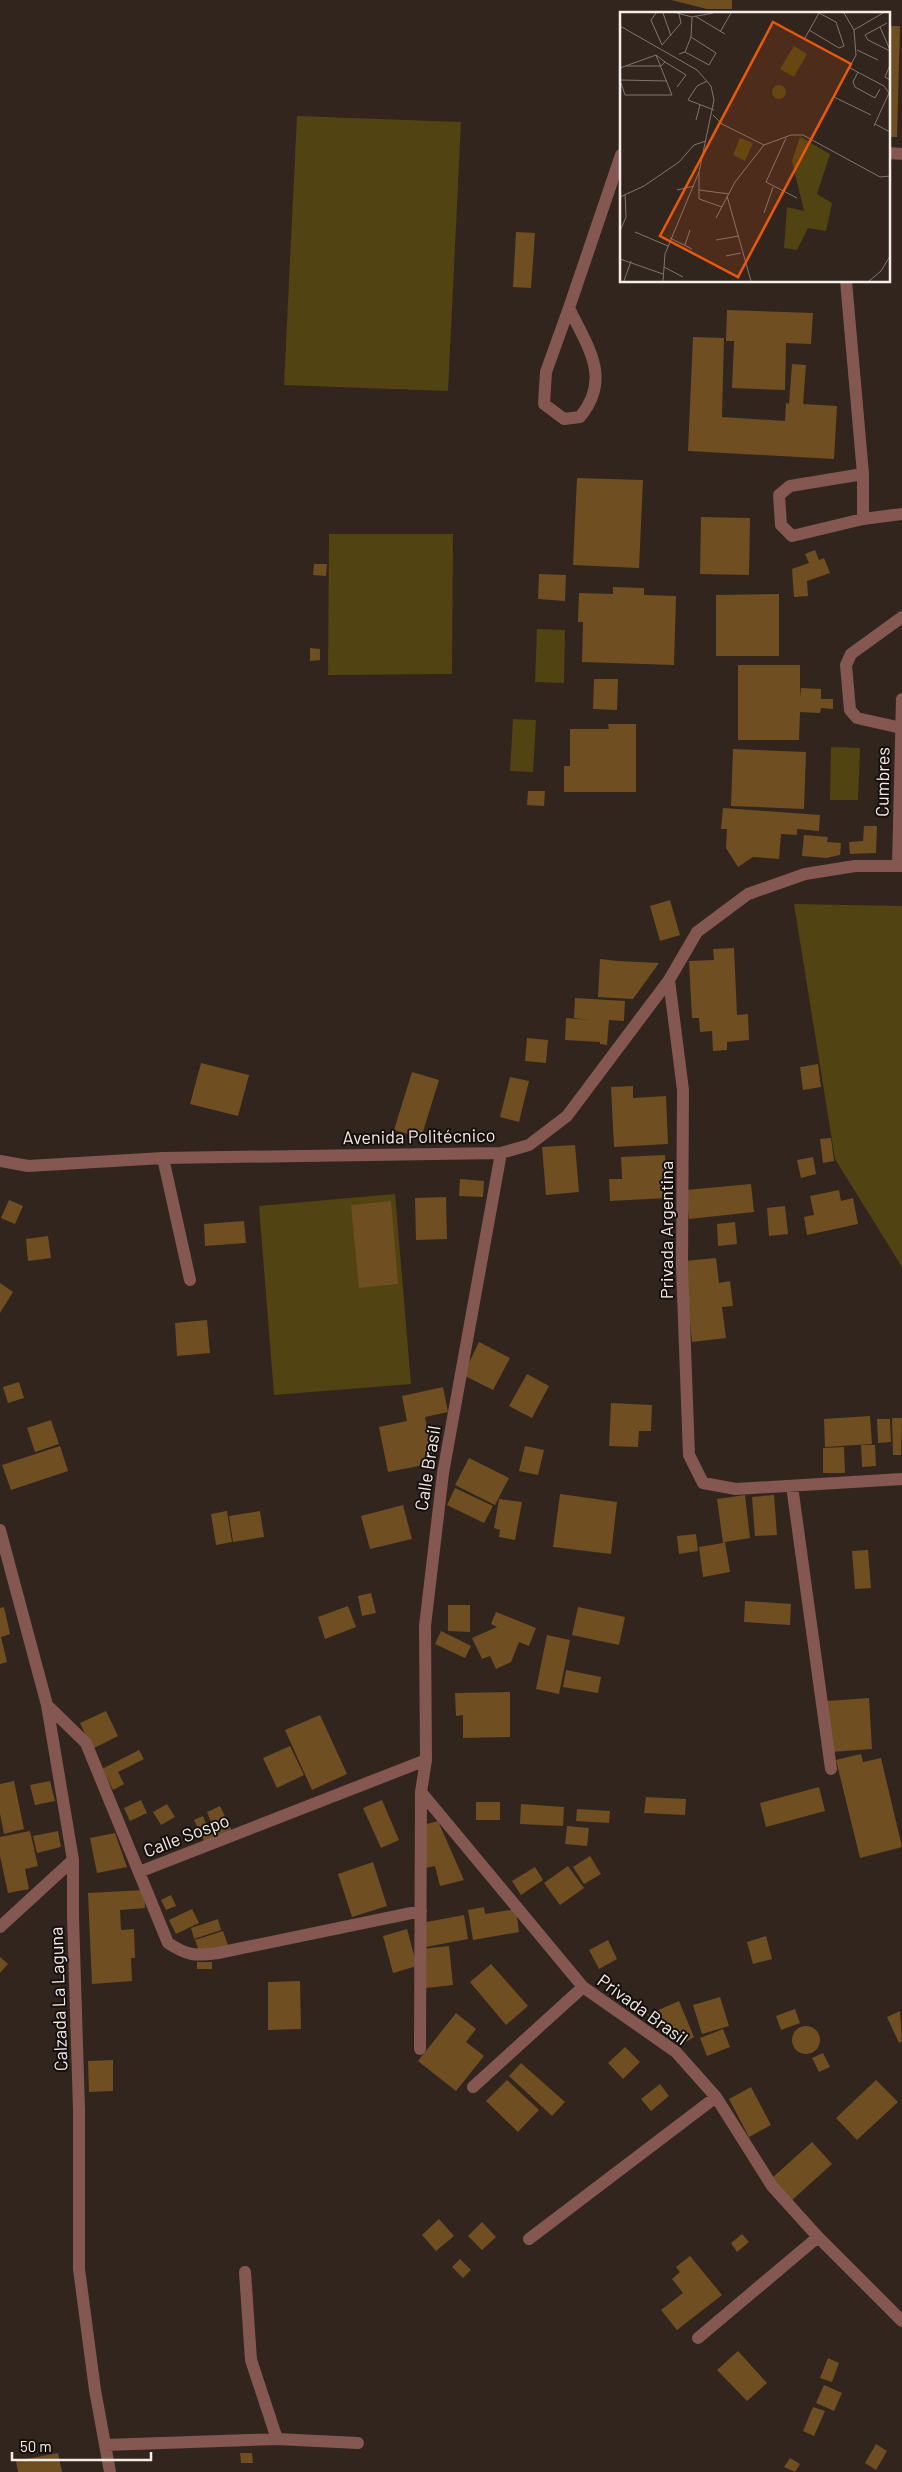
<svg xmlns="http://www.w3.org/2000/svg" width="902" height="2472" font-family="Barlow,sans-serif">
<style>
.green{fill:#524313}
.building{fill:#6f4e22}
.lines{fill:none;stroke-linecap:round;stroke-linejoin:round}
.minor{stroke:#845851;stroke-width:12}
.labels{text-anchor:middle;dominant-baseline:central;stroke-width:4;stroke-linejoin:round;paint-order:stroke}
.street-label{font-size:18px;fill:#f6ede8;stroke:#15100d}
.inset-road{fill:none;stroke:#80756f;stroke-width:1}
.view{fill:#e8590c;fill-opacity:0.15;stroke:#e8590c;stroke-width:2.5}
.inset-edge{fill:none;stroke:#f6ede8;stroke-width:2.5}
</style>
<rect width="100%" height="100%" fill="#32251e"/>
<!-- green -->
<path class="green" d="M297,116L461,122L448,391L284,385Z
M329,534H453L452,674L328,675Z
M537,629L565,630L564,683L535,682Z
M513,719L536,720L533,772L510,771Z
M831,747L860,748L858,800H830Z
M794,904L902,906V1267L835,1159Z
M395,1194L411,1384L274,1395L259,1206Z"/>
<!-- building -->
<path class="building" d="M671,0H732V9H707Z
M888,26H900L897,137H888Z
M516,232L535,233L531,288L513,287Z
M727,310L813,313L811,344L786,343L785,390L732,388L734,341H726Z
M693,337L724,338L722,417L785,421L786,403L789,404L792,364L806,365L803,404L837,406L834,459L688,451Z
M577,478L643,480L639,568L573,565Z
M701,517L750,518L749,575L700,574Z
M815,550L819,560L824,558L830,573L807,581L808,596L794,597L792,569L809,563L805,554Z
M314,564H327L326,576L313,575Z
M539,574L566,575L565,601L538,599Z
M613,587L644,588V595L676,596L674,665L582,662L583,622H578L579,593L613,594Z
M779,594V656H716V595Z
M310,648L320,649V660L310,661Z
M738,665H800V697L801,688L821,689V699H833V709L821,708L820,713L800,712L799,740H738Z
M594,679H618L617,710L593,709Z
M608,724H636V792H564V766H570V729H609Z
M733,749L806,752L804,809L731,806Z
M528,791H545L544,806L527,805Z
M723,808L820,815L819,831L797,829V835L781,834L779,859L753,857L738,867L726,848L727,829H721Z
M864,826H877L876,853L850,854L849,842L863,841Z
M804,835L828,837L827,842L841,843L840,855L826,858L802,856Z
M670,900L680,935L660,941L650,906Z
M734,948L737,1015L748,1014L749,1040L727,1042V1050L713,1051L712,1031L700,1032L699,1018H692L689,961L714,960L713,949Z
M600,959L618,961L659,963L633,999L598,997Z
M575,998L625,1001L624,1021L609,1020L607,1045L600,1044V1042L565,1040L566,1018L590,1020L574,1018Z
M527,1038L548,1040L546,1063L525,1061Z
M201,1063L249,1075L238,1116L190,1104Z
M818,1064L821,1087L803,1090L800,1067Z
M412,1072L439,1080L421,1138L394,1130Z
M510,1077L529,1081L519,1122L500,1117Z
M633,1086V1098L666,1096L668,1144L614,1147L611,1087Z
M831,1138L834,1161L823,1163L820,1139Z
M575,1145L579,1192L546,1195L542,1147Z
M665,1155L667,1198L610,1201L609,1179H622L621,1157Z
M813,1157L816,1174L801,1178L797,1160Z
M460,1179L484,1181L483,1197L459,1196Z
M751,1184L754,1212L689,1219L686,1190Z
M839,1190L841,1201L853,1198L858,1224L807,1235L804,1217L814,1215L810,1196Z
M446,1197L447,1239L416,1240L415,1198Z
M9,1200L23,1206L15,1224L1,1218Z
M391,1201L398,1284L359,1288L351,1205Z
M785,1206L788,1234L769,1236L767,1208Z
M244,1221L246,1243L205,1246L204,1224Z
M735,1222L737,1244L718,1246L717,1224Z
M48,1236L51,1258L28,1261L26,1239Z
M716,1258L719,1283L730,1281L733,1306L722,1307L726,1338L692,1342L684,1261Z
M0,1283L13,1292L0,1313Z
M207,1320L210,1353L177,1356L175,1323Z
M479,1342L510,1358L493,1390L463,1375Z
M527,1374L549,1386L532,1418L509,1406Z
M19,1382L24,1398L8,1403L3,1387Z
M443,1387L448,1412L425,1417L434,1463L388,1472L379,1427L407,1421L402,1396Z
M611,1403L652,1405L651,1431H639L638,1447L609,1446Z
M870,1416L872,1444L825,1447L824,1419Z
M892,1418H902L901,1455H893Z
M877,1419H890L891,1442L878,1443Z
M51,1420L59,1444L35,1452L27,1428Z
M861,1445H875L876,1466L862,1467Z
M60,1446L68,1471L11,1490L2,1465Z
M525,1446L544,1450L538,1475L519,1471Z
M844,1447L845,1473H823V1448Z
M469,1458L509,1478L495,1505L455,1485Z
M455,1488L493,1506L484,1523L447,1505Z
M560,1494L617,1502L611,1554L553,1547Z
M745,1495L750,1538L725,1542L730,1572L703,1577L699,1547L723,1543L717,1499Z
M774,1495L777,1535L755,1536L752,1497Z
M499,1499L522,1502L515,1540L499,1537L500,1530L494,1528Z
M403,1505L412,1539L370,1549L361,1516Z
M227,1511L232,1542L216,1545L211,1514Z
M260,1511L264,1537L233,1542L229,1516Z
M696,1534L698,1551L679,1554L677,1536Z
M868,1550L871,1588L855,1589L852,1551Z
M371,1593L376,1613L362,1616L358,1596Z
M745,1601L791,1604L790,1625L744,1622Z
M448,1605H470V1632L448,1631Z
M348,1606L356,1627L325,1639L318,1617Z
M4,1607L10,1634L1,1637L7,1662L0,1664V1608Z
M578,1607L625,1617L619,1645L572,1635Z
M496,1612L536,1628L529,1646L519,1642L511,1662L496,1669L490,1656L482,1659L472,1638L497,1627L491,1624Z
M441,1631L471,1646L465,1658L435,1644Z
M547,1635L570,1640L559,1694L536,1689Z
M566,1670L601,1677L598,1693L563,1687Z
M510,1692V1737L463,1738V1715L456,1716L455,1693Z
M869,1698L872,1749L831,1752L827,1701Z
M106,1711L118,1736L92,1749L80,1723Z
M320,1715L347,1774L312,1790L285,1730Z
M290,1746L304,1775L277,1788L263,1758Z
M139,1750L144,1759L118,1772L124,1784L113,1790L102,1769Z
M861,1754L863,1762L881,1758L902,1847L860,1858L836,1760Z
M14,1781L24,1829L4,1834L0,1814V1784Z
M50,1781L55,1801L35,1805L30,1785Z
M819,1787L825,1811L766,1827L760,1803Z
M646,1797L686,1799L685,1815L644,1813Z
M141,1800L147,1813L130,1821L124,1808Z
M382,1800L399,1840L381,1848L363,1808Z
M476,1802H500V1820H476Z
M167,1804L175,1817L161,1825L153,1812Z
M521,1804L564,1807L563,1826L520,1824Z
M220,1806L232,1831L205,1843L194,1820L203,1816L206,1824L211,1822L207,1812Z
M577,1809L610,1811L609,1823L576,1821Z
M438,1821L464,1880L440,1886L435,1866L425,1868L423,1825Z
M567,1826L589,1828L587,1846L565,1844Z
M30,1831L38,1866L25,1869L29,1889L8,1893L0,1856V1837Z
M58,1831L61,1847L37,1853L33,1836Z
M115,1833L127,1867L97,1873L90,1838Z
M590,1856L601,1874L584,1884L573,1867Z
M373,1862L387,1906L352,1917L338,1874Z
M568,1866L584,1888L560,1905L544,1883Z
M535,1867L543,1880L521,1895L512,1881Z
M144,1890L145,1908L120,1910L121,1930L134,1929L135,1958H131L132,1981L92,1984L88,1893Z
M171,1895L176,1906L166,1910L161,1900Z
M484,1907L485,1914L516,1909L519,1932L473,1940L468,1910Z
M192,1909L199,1923L176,1934L169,1920Z
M464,1915L468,1939L426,1947L421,1923Z
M218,1919L221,1930L194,1939L191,1928Z
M407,1929L417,1966L393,1973L383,1936Z
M223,1931L228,1945L200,1954L195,1940Z
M766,1936L772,1959L753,1964L747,1942Z
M608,1940L617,1959L599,1969L589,1950Z
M449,1946L453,1985L426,1988L422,1949Z
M0,1957L8,1964L0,1973Z
M197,1962H212V1969H197Z
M491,1964L528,2006L506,2025L470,1982Z
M300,1981L301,2029L268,2030V1982Z
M720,1997L729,2026L702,2034L693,2005Z
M679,2001L694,2037L684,2043L647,2015Z
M795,2009L800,2023L781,2030L776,2016Z
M900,2011L902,2041L899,2043L887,2017Z
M456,2013L476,2029L466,2042L484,2056L456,2091L418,2061Z
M792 2040a14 14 0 1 1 28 0a14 14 0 1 1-28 0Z
M723,2029L730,2047L707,2056L700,2038Z
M625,2047L640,2062L623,2079L608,2063Z
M823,2053L830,2067L819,2072L812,2058Z
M113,2060V2091L89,2092L88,2061Z
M521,2063L565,2102L552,2116L509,2076Z
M507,2080L539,2110L518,2132L486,2101Z
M876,2080L898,2102L857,2140L836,2118Z
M660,2084L669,2096L651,2111L641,2099Z
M751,2087L771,2125L749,2137L729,2099Z
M812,2142L832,2164L791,2201L771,2179Z
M439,2219L454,2236L436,2251L422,2235Z
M482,2222L496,2237L482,2250L468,2236Z
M742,2234L749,2242L737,2252L731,2243Z
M690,2256L722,2295L677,2330L661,2310L683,2293L672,2279L680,2272L676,2267Z
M460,2259L471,2270L463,2278L452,2267Z
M738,2351L767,2383L747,2401L717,2370Z
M828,2358L839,2363L832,2382L820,2378Z
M824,2385L842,2393L834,2411L816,2403Z
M813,2407L825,2411L814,2436L803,2431Z
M876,2444L887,2451L876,2470L865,2463Z
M58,2453L62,2472H18L16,2461Z
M240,2453H252L253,2463H241Z
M790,2458L800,2464L795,2472L784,2467Z"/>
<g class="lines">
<!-- minor -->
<path class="minor" d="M888,153L902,154
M846,281L863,474V519L902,514
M569,308C588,348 612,378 580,417L564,419L544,404L546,372L569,308L621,155
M863,474L790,486L779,495L781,525L792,536L863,519
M901,728L857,718L850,710L846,665L851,654L902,617
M898,866L902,699
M669,980L683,1090L682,1267L689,1455L703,1483L736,1489L902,1479
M163,1158L190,1280
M0,1161L28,1166L163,1158L501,1153L529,1145L567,1116L669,980L697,932L748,894L805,874L855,866H902
M792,1486L831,1769
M0,1530L47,1705L73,1860V1917L79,2109V2269L95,2390L110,2472
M47,1705L86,1743L168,1943C188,1956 195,1956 218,1953L421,1911
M421,1792L583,1987L676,2052L716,2097L772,2186L818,2237L902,2321
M139,1872L426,1760
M0,1927L73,1860
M420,2049L421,1792L426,1760L425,1626L443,1473L501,1153
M473,2087L583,1987
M529,2239L716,2097
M245,2272L251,2360L277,2439
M698,2338L818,2237
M105,2445L277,2439L358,2443"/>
</g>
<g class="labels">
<!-- street labels -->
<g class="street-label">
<text transform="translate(882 782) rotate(-89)">Cumbres</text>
<text transform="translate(419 1136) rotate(-1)">Avenida Politécnico</text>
<text transform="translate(666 1230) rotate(-90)">Privada Argentina</text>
<text transform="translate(427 1468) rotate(-81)">Calle Brasil</text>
<text transform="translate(186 1835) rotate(-21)">Calle Sospo</text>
<text transform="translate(58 1999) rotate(-92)">Calzada La Laguna</text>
<text transform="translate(643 2009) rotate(36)">Privada Brasil</text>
</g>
</g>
<!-- overview -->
<g transform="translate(620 12)">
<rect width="270" height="270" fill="#32251e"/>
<path d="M174,34L187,42L174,65L160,57ZM152 80a7 7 0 1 1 14 0a7 7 0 1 1-14 0ZM180,125L210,142L197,182L212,191L206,219L188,216L177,238L164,236L167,195L184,199L172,149ZM120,126L133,131L125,149L113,143Z" fill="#524313"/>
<path class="inset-road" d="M36,1L31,8L42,33L61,11L59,2M43,1L51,24M57,1L72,5L93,1M75,4L105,22M267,11L245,23L248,28L270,39M0,14L77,58L91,74L94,88L79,160L45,242L43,269M260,15L270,38M189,18L219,36L224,34L216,10L199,1M234,18L263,1M100,20L111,1M185,26L199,1M237,38L258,48M65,40L71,25M59,42L65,40L89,53L96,41L71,25L72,5M45,50L66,63L57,75M270,53L265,65L270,68M0,56L36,43L45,50L41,54H6M230,56L264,74L269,81L254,114M238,60L233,70L235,75L255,86L260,77M0,68L5,83H52L36,43M1,68L47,69M87,69L77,74L68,88L94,98M214,85L251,103M93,103L102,112L144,133L171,123H183L260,165L270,164M76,108L80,93M255,112L270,120M166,126L146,170L177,186M191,126L236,43L234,18L224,1M79,160V187L102,195M57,178L74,174M79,178L109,182M107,184L131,269M0,185L24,174L59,150L74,133L86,129M144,201L153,175M96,206L115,170L144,133M0,219L6,205L5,182M15,220L48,234M50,226L72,237M96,228L119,224M65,233L70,218M106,244L121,241M0,247L43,262M44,255L63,265M4,269L11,249M249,269L261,259L270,244"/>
<path class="view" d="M153,10L231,52L118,265L40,224Z"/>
<rect width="270" height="270" class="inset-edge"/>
</g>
<!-- scale -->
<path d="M12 2452v8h139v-8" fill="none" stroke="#f6ede8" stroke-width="2.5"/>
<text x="20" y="2452" font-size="15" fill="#f6ede8" stroke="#15100d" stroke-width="4" paint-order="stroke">50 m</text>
</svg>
